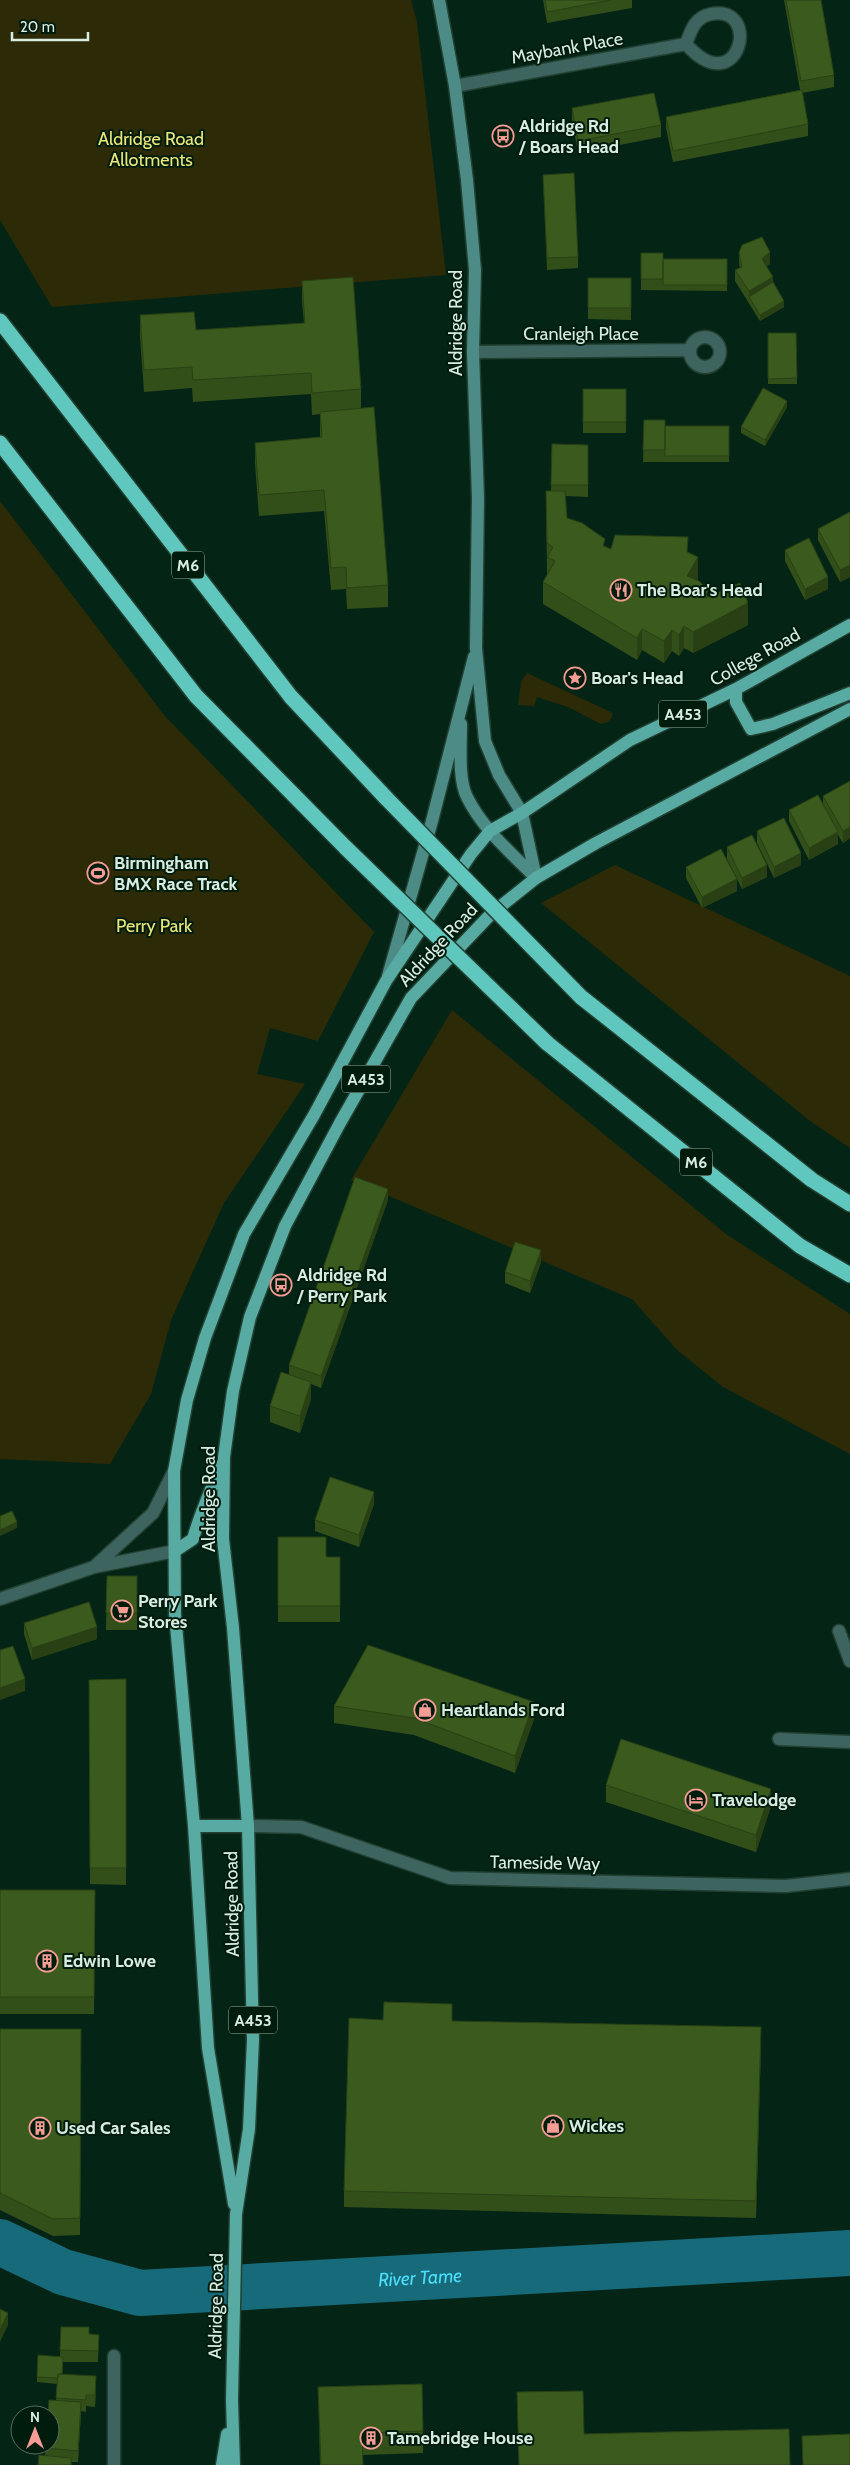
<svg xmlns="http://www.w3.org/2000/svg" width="850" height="2465" font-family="Cabin,sans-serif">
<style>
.green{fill:#2d2a07}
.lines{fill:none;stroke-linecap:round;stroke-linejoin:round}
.river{stroke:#176a7a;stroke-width:46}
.street-casing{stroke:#224132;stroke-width:15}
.secondary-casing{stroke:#224132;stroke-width:15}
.primary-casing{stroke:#224132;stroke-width:15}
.highway-casing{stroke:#224132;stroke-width:18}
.street{stroke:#3e6460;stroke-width:12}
.secondary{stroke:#4d8c86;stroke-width:12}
.primary{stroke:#57aba3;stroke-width:12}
.highway{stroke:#60c7be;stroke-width:15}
.highway-bridge-casing{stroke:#224132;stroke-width:18;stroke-linecap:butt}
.highway-bridge{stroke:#60c7be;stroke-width:15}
.wall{fill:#324e19}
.shaded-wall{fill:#294014}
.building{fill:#3a5b1d;stroke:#294014}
.labels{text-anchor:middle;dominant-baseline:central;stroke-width:4;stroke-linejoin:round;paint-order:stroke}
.shield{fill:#001c0d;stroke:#98aea1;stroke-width:1}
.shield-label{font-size:16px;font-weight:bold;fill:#d9ece1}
.street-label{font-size:18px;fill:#d9ece1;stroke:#001c0d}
.poi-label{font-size:18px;font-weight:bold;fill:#d9ece1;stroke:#001c0d;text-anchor:start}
.park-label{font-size:18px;fill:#ece67d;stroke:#001c0d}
.water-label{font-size:19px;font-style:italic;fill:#4cdefc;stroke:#001c0d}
</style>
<rect width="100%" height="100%" fill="#042516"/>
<!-- green -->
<path class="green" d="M0,0H411L417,22L446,275L52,307L0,220Z
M0,501L165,716L374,932L318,1041L270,1028L257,1074L305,1084L224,1203L171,1320L151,1394L110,1464L0,1459Z
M527,673L613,713L610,721L601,724L568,707L537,697L534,706L518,705L521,682Z
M615,865L850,976V1148L810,1121L541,903Z
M452,1010L726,1234L850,1314V1454L723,1387L677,1350L632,1299L351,1180Z"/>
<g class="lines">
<!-- river -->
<path class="river" id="s1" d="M0,2242L63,2272L140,2293L850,2253"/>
<!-- street casing -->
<g class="street-casing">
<path id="street" d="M455,86L686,44C691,30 695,17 711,14C763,4 739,104 686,44
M690 352a15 15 0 1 1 30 0a15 15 0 1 1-30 0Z
M473,352L689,350
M94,1567L153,1513L174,1471
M0,1599L94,1567L175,1551
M839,1631L850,1661
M779,1739L850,1742
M248,1826L301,1827L450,1878L786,1886L850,1879
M114,2356V2465"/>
</g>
<!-- secondary casing -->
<g class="secondary-casing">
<path id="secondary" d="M439,0L455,86L467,180L475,270L473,352L478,498L476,648L485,741L499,775L522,813L536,878
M461,724C461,744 458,780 467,797C482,828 511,853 535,877
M388,976L432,821L474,657"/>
</g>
<!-- primary casing -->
<g class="primary-casing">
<path id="primary" d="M736,689V702L751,729L773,724L850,693
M175,1551L193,1539C200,1513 211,1491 220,1466
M194,1826H248
M234,2204L208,2048L194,1826L175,1614L174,1471L187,1400L205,1338L244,1234L314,1115L386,981L471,854L490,831L522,813L630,740L736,689L850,625
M222,2465L227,2434
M234,2465L232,2400L236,2214L249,2129L253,2040L248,1826L233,1628L223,1539L224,1457L233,1391L250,1317L285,1226L340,1123L411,998L491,914L536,878L596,843L850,709"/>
</g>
<!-- highway casing -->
<g class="highway-casing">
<path id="highway" d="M0,321L291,697L387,799
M0,443L196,696L346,848
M581,997L812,1180L850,1204
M547,1043L800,1246L850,1275"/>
</g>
<!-- street -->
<use href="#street" class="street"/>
<!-- secondary -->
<use href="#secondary" class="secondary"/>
<!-- primary -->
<use href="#primary" class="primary"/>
<!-- highway -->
<use href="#highway" class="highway"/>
<!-- highway-bridge casing -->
<g class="highway-bridge-casing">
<path id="highway-bridge" d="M387,799L581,997
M346,848L547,1043"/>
</g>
<!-- highway-bridge -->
<use href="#highway-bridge" class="highway-bridge"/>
</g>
<!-- wall -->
<path class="wall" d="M543,0H632V8L547,23Z
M784,0H821L834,75V87L802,93L808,124V136L673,162L666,128V117L800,90Z
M572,108L661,125V137L578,153L572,120Z
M543,175L578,257V268L547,270Z
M641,253L663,259H727V291L641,290Z
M739,253L770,264L766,267L784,307L760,321L735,281V270L740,268L739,264Z
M588,278H631V320L588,319Z
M302,281L361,389V408L388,585V607L347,609L346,589L331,590L324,511L259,516L255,464V443L320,437V414L312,415L311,394L193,402L192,388L144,392L140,337V315L196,330L304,323L302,302Z
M768,333H796L797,384H768Z
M583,389H626V433H583Z
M787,407L765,446L741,433V427Z
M644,420L665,426H729V462H643Z
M552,444L588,445V497L565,496L567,518L605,546L611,549L688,552L698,579L697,580L708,597L748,625L693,653L684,648L679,656L672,651L664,663L642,650L637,660L543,604V582L547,575L546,491H551Z
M850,512V577L840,582L818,540V529Z
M785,550L828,589L805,600L785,561Z
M850,781V838L843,843L838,835V844L809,860L789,821V810L823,804V796Z
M757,831L801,865L774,878L757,843Z
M727,847L767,877L742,889L727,859Z
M686,867L737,891L702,908L686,878Z
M388,1200L321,1388L311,1384V1399L300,1433L270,1422V1406L289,1375V1365Z
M541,1262L530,1293L505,1283V1272Z
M374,1504L359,1547L315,1531V1520Z
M278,1537L326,1557H340V1622H278Z
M107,1576H137V1630H106Z
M24,1623L97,1639L32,1660L24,1634Z
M126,1679V1885L90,1884L89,1680Z
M334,1706L534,1719L515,1773L414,1735L334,1723Z
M606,1785L771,1806L756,1852L606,1802Z
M0,1890H95L94,2014H0Z
M383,2020L452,2021L761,2044L756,2218L344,2207V2191Z
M0,2029H81L80,2235L53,2236L0,2210Z
M61,2327L89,2334L99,2335L98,2362H63L62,2374L96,2388L95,2407L86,2406V2412L81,2411L78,2462H71V2465L45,2455L46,2445L56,2400L57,2384L37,2382V2377L60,2356Z
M318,2387L423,2431V2453L363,2455V2465H320Z"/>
<!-- shaded-wall -->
<path class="shaded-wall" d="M770,252V264L762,271V259Z
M773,277V288L749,297V303V291Z
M784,301V307L760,321V315Z
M787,401V407L765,446V440Z
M698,557V579L687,598V576Z
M850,565V577L840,582V570Z
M828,577V589L805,600V589Z
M748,603V625L693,653V632Z
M684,626V648L679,656V635Z
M642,629V650L637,660V638Z
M672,630V651L664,663V641Z
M850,827V838L843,843V831Z
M838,832V844L809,860V848Z
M801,853V865L774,878V867Z
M767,865V877L742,889V878Z
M737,879V891L702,908V897Z
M388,1189V1200L321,1388V1376Z
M541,1250V1262L530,1293V1281Z
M311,1382V1399L300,1433V1416Z
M374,1492V1504L359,1547V1535Z
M17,1522V1528L0,1536V1530Z
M97,1627V1639L32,1660V1648Z
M25,1679V1691L0,1700V1688Z
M534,1702V1719L515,1773V1756Z
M771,1789V1806L756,1852V1835Z
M761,2027V2044L756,2218V2201Z
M8,2313V2325L0,2342V2330Z
M96,2376V2388L95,2407V2395Z
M81,2402V2413L78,2462V2451Z"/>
<!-- building -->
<path class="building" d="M545,0H611L547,12Z
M786,0H821L834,75L801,81Z
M802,90L808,124L673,151L666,117Z
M654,93L661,125L578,141L572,108Z
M574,173L578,257L547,258L543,175Z
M762,237L770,252L762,259L773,277L749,291L735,270L742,267L739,253L742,245Z
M641,253H663V279H641Z
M663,259H727V285H663Z
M353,277L361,389L312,393L311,373L193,380L192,367L144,370L140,315L194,312L196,330L305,323L302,281Z
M588,278H631V308H588Z
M773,282L784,301L760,315L749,297Z
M768,333H796L797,378L768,379Z
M763,388L787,401L765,440L741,427Z
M583,389H626V422H583Z
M374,407L388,585L347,588L346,567L331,568L324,490L259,495L255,443L322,437L320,412Z
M644,420H665V450H643Z
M665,426H729V456H665Z
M552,444L588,445V485H551Z
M546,491H565L567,518L582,523L605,539L603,546L611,549L615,535L688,537L687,552L698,557L687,576L699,581L708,590L705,598L740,583L748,603L693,632L684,626L679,635L672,630L664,641L642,629L637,638L543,582L555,561L547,557L553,547L547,543Z
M850,512V565L840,570L818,529Z
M809,538L828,577L805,589L785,550Z
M850,781V827L843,831L823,796Z
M818,795L838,832L809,848L789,810Z
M784,818L801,853L774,867L757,831Z
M752,835L767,865L742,878L727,847Z
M721,849L737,879L702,897L686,867Z
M355,1177L388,1189L321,1376L289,1365Z
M515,1242L541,1250L530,1281L505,1272Z
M281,1372L311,1382L300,1416L270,1406Z
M330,1477L374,1492L359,1535L315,1520Z
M12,1511L17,1522L0,1530V1516Z
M278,1537H326V1557H340V1606H278Z
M107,1576H137V1613H106Z
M89,1602L97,1627L32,1648L24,1623Z
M368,1645L534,1702L515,1756L414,1718L334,1706Z
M13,1646L25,1679L0,1688V1650Z
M126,1679V1868H90L89,1680Z
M621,1739L771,1789L756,1835L606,1785Z
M0,1890H95L94,1997H0Z
M384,2002L452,2004V2021L761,2027L756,2201L344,2191L349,2018L383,2020Z
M0,2029H81L80,2218L53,2219L0,2193Z
M0,2309L8,2313L0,2330Z
M61,2327H89V2334L99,2335L98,2351L60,2350Z
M38,2355L63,2357L62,2374H58V2378L37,2377Z
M58,2374L96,2376L95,2395H86V2400L56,2398Z
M422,2384L423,2431L362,2433L363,2465H321L318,2387Z
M583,2391L584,2434L789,2429L790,2465H519L517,2392Z
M49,2400L81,2402L78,2451L45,2448L46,2445H50V2415H48Z
M850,2434V2465H803L802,2436Z
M39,2455L71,2458V2465H38Z"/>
<!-- icons -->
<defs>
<g id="bus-ring" transform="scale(1.125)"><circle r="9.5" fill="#001c0d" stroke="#f59c95" stroke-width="1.5"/><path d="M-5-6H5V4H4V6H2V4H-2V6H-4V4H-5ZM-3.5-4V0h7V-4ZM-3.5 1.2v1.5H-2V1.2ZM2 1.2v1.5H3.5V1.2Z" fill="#f59c95"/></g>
<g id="restaurant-ring" transform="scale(1.125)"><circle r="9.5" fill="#001c0d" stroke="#f59c95" stroke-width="1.5"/><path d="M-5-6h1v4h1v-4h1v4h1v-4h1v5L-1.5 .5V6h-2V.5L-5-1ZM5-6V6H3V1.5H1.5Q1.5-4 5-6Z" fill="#f59c95"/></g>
<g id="sight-ring" transform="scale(1.125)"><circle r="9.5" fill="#001c0d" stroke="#f59c95" stroke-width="1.5"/><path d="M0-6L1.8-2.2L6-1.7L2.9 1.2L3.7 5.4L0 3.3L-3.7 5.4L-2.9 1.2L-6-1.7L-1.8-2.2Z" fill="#f59c95"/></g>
<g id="stadium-ring" transform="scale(1.125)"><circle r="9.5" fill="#001c0d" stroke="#f59c95" stroke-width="1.5"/><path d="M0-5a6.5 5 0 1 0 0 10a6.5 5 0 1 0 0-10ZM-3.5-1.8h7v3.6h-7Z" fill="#f59c95"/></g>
<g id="supermarket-ring" transform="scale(1.125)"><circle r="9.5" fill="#001c0d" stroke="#f59c95" stroke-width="1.5"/><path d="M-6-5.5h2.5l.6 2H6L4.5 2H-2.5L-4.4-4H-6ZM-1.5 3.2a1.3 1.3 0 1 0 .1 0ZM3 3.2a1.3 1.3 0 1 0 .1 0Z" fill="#f59c95"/></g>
<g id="shop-ring" transform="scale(1.125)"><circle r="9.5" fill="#001c0d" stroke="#f59c95" stroke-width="1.5"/><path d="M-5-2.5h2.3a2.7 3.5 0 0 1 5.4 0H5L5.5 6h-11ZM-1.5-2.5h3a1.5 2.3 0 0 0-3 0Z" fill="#f59c95"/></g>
<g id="hotel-ring" transform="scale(1.125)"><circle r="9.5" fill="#001c0d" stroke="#f59c95" stroke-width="1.5"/><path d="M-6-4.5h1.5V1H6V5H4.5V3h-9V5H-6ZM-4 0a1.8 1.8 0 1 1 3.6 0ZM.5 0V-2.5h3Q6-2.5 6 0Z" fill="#f59c95"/></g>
<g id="building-ring" transform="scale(1.125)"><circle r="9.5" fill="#001c0d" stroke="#f59c95" stroke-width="1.5"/><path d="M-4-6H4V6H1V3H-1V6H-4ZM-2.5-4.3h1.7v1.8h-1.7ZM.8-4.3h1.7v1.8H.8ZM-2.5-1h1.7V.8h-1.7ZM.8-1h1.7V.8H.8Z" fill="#f59c95"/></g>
</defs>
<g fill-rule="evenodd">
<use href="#bus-ring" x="503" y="136"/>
<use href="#restaurant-ring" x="621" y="590"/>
<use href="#sight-ring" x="575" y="678"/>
<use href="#stadium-ring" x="98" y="873"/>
<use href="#bus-ring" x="281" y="1285"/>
<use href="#supermarket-ring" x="122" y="1611"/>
<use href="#shop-ring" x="425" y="1710"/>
<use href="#hotel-ring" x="696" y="1800"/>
<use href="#building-ring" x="47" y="1961"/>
<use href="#shop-ring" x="553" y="2126"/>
<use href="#building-ring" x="40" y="2128"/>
<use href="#building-ring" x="371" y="2438"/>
</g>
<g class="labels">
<!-- shield labels -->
<g class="shield">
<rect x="172" y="551.5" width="32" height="27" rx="4"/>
<rect x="659" y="700.5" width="48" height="27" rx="4"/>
<rect x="342" y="1065.5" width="48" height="27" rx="4"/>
<rect x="680" y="1148.5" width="32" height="27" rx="4"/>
<rect x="229" y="2006.5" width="48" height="27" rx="4"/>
</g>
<g class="shield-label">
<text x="188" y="565">M6</text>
<text x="683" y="714">A453</text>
<text x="366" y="1079">A453</text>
<text x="696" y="1162">M6</text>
<text x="253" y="2020">A453</text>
</g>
<!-- street labels -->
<g class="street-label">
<text transform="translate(567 48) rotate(-10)">Maybank Place</text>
<text transform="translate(456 323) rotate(-90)">Aldridge Road</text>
<text x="581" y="334">Cranleigh Place</text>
<text transform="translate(755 657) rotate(-29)">College Road</text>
<text transform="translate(438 945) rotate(-47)">Aldridge Road</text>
<text transform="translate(209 1499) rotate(-90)">Aldridge Road</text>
<text transform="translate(545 1863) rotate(1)">Tameside Way</text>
<text transform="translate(232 1904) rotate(-91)">Aldridge Road</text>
<text transform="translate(216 2306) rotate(-89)">Aldridge Road</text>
</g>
<!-- poi labels -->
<g class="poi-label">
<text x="519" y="126">Aldridge Rd<tspan x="519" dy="21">/ Boars Head</tspan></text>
<text x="637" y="590">The Boar's Head</text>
<text x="591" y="678">Boar's Head</text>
<text x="114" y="863">Birmingham<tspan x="114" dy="21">BMX Race Track</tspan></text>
<text x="297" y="1275">Aldridge Rd<tspan x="297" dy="21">/ Perry Park</tspan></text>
<text x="138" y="1601">Perry Park<tspan x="138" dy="21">Stores</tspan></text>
<text x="441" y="1710">Heartlands Ford</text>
<text x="712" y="1800">Travelodge</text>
<text x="63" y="1961">Edwin Lowe</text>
<text x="569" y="2126">Wickes</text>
<text x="56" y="2128">Used Car Sales</text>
<text x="387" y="2438">Tamebridge House</text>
</g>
<!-- park labels -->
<g class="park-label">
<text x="151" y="139">Aldridge Road<tspan x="151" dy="21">Allotments</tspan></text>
<text x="154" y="926">Perry Park</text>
</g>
<!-- water labels -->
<g class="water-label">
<text stroke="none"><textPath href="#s1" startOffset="430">River Tame</textPath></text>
</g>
</g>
<!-- north arrow -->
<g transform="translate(35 2430)"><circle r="24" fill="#001c0d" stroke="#576f62"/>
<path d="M0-4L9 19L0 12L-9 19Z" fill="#f59c95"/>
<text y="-8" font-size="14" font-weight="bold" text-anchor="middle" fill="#d9ece1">N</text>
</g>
<!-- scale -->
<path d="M12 32v8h76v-8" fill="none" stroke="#d9ece1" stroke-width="2.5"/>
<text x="20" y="32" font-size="15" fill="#d9ece1" stroke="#001c0d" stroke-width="4" paint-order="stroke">20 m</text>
</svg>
